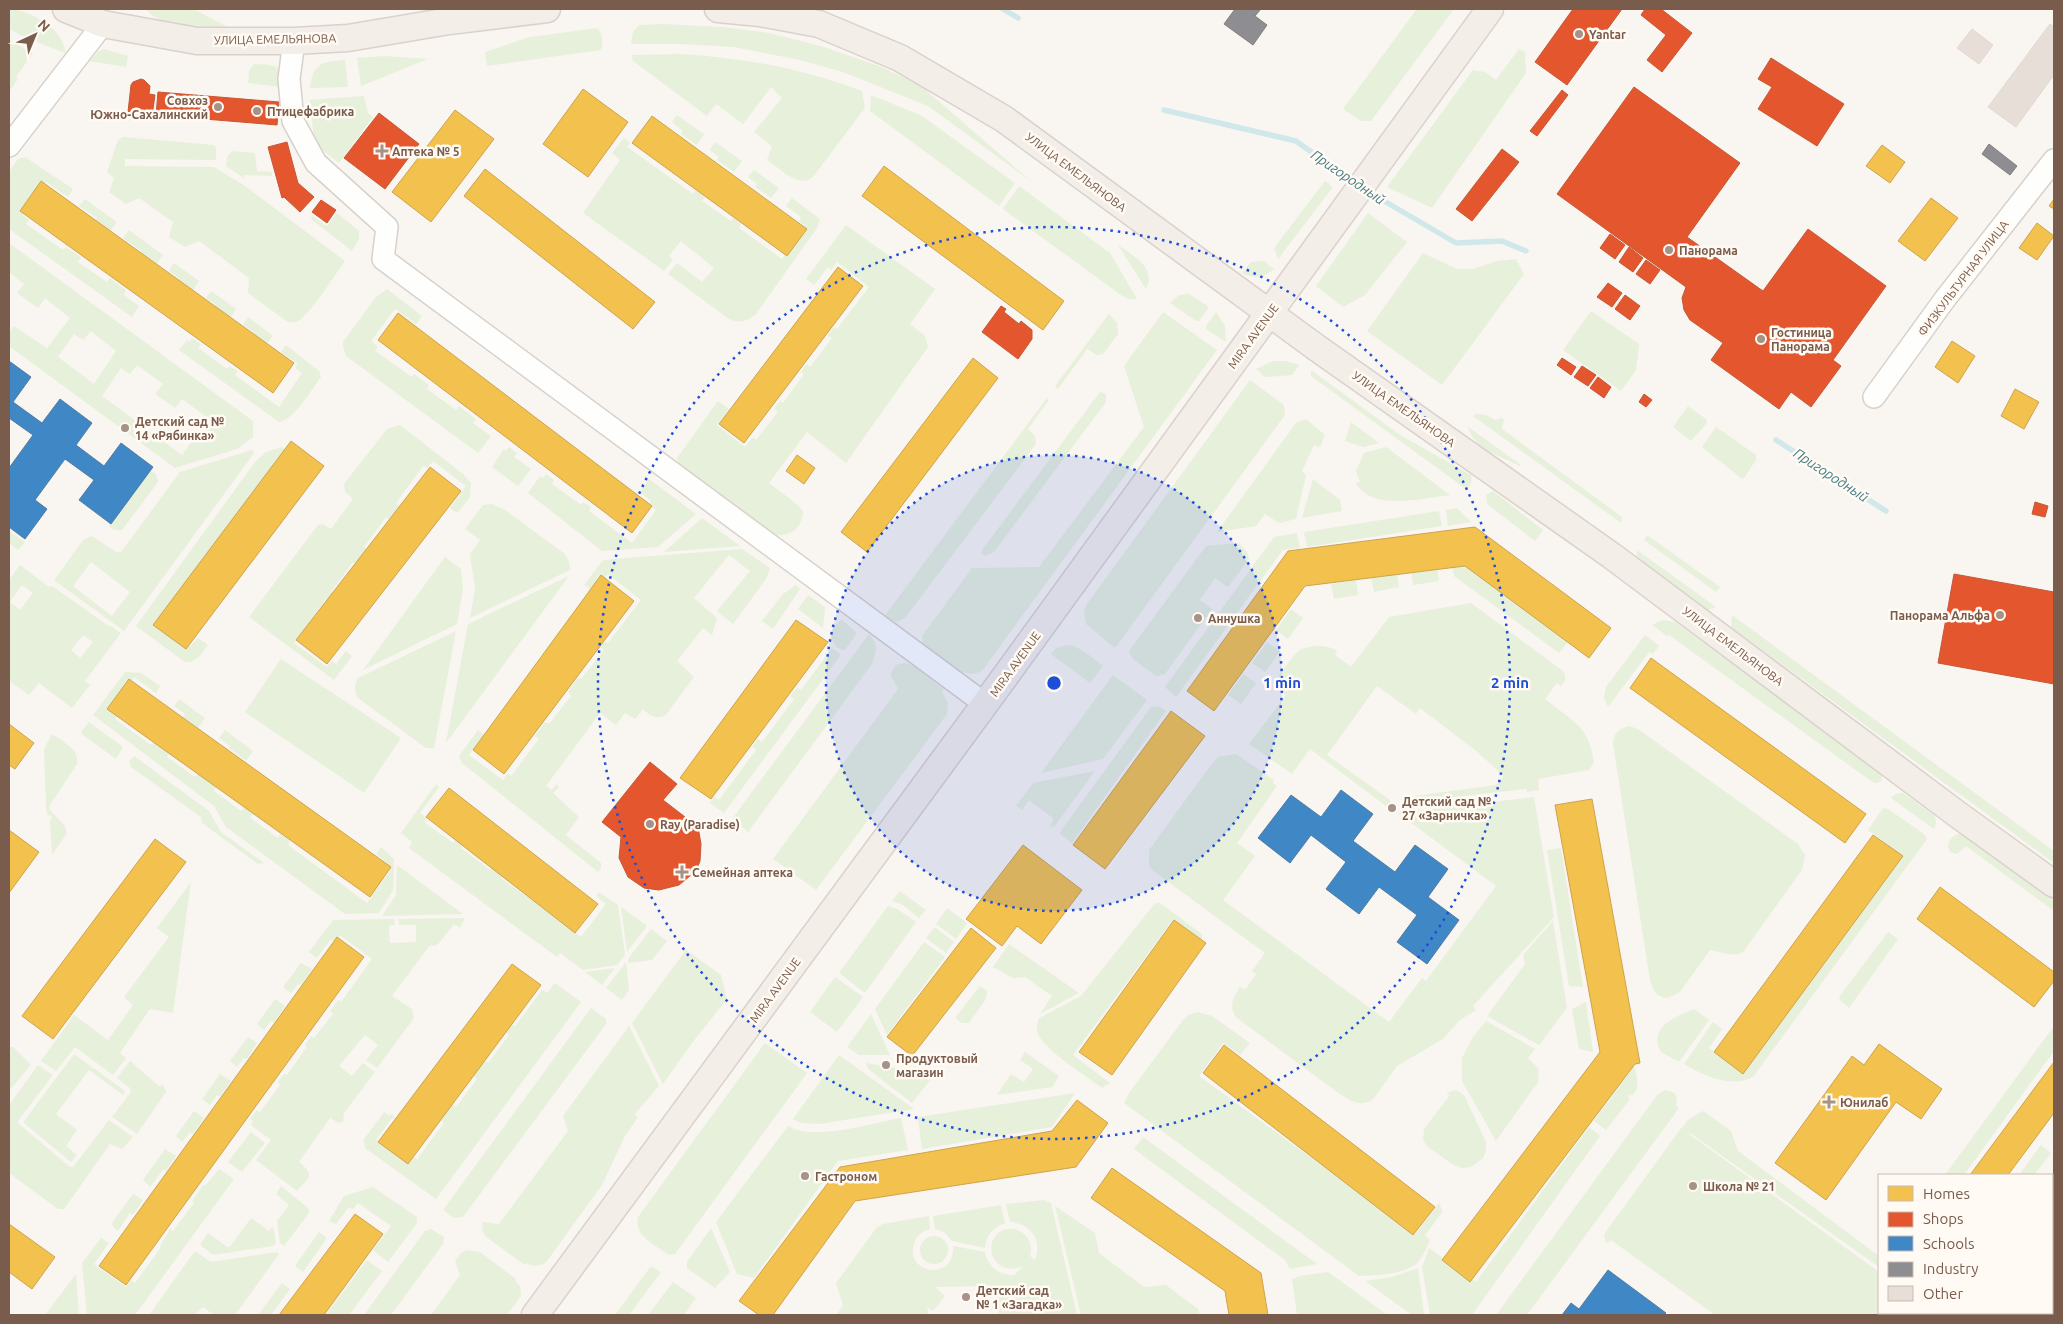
<svg xmlns="http://www.w3.org/2000/svg" width="2063" height="1324" font-family="Ubuntu,sans-serif">
<style>
.green{fill:#e7f0db;fill-rule:evenodd}
.homes{fill:#f2c14e;stroke:#cea34e}
.shops{fill:#e4572e;stroke:#c45837}
.schools{fill:#3f88c5;stroke:#517ba1}
.industry{fill:#8d8d92;stroke:#877e7d}
.lines{fill:none;stroke-linecap:round;stroke-linejoin:round}
.stream{stroke:#d0e8ea;stroke-width:5.5}
.building{fill:#e6ded7;stroke:#e2d8d2}
.minor-casing{stroke:#d7d1cb;stroke-width:24}
.major-casing{stroke:#dad1cc;stroke-width:29}
.minor{stroke:#fefefd;stroke-width:21}
.major{stroke:#f3eee8;stroke-width:26}
.ring{fill:none;stroke:#1d4ed8;stroke-width:2.5;stroke-dasharray:2.5 5}
.poi-dot{fill:#a69286;stroke:#fffaf3;stroke-width:2}
.labels{text-anchor:middle;dominant-baseline:central;stroke-width:5;stroke-linejoin:round;paint-order:stroke}
.poi-label{font-size:12px;font-weight:bold;fill:#7a5c4d;stroke:#fffaf3;text-anchor:start}
.street-label{font-size:12px;fill:#7a5c4d;stroke:#fffaf3}
.water-label{font-size:14px;font-style:italic;fill:#437c86;stroke:#fffaf3}
.centre{fill:#1d4ed8;stroke:#fffaf3;stroke-width:2.5}
.ring-label{font-size:15px;text-anchor:middle;font-weight:bold;fill:#1d4ed8;stroke:#fffaf3;stroke-width:5;stroke-linejoin:round;paint-order:stroke}
</style>
<rect width="100%" height="100%" fill="#f9f5f0"/>
<!-- green -->
<path class="green" d="M9,9C28,9 66,30 65,53L29,39L9,29Z
M146,9H194L233,30C207,28 164,32 146,9Z
M1417,9H1454L1371,121H1361L1343,109Z
M663,24L723,27L769,33L821,46L879,66L920,85L1032,182L928,106L843,72L800,60L734,47L680,44H631L633,32L639,25Z
M597,28C603,33 603,43 601,50L487,66L485,52L530,37Z
M9,40L33,53L16,77L18,79L9,92Z
M104,49L128,56L126,67L90,61L98,52Z
M1519,49L1525,52L1526,73L1432,208L1387,187L1473,70L1485,72L1496,80Z
M680,54C743,58 802,68 862,91L865,108L813,177C798,189 780,168 767,160L772,146L754,132L782,98L771,87L743,124L716,104L707,116L633,61L631,55Z
M384,56L428,59L361,86L357,58Z
M345,60L348,87L310,88C313,62 322,62 345,60Z
M254,64C278,65 280,65 289,88L248,83L249,71Z
M871,95L922,116L1015,183L999,206L870,111Z
M364,96L368,113L373,117L339,163L321,149L314,140L310,100Z
M677,115L704,134L697,145L681,134L683,131L672,122Z
M123,137L214,145L216,148V160L125,159V166L214,167L245,186L345,261C335,274 310,316 296,322C292,323 288,322 285,320L248,293L249,278L199,241L185,247L169,237L173,222L139,198L126,204L109,192L114,178L107,172L118,140Z
M624,138L630,143L627,147L693,194L696,190L705,197L702,201L731,221L733,218L741,224L739,228L782,259L805,226L799,221L801,217L786,206L792,198L820,219L817,228L756,314C747,321 740,324 729,319L668,274L677,263L702,282L714,268L681,241L669,256L673,259L664,271L583,213L620,160L612,153Z
M715,142L742,161L734,172L717,160L719,157L710,150Z
M232,151L255,153L257,171L272,172V176L245,175L244,178L226,166L227,157Z
M25,157L73,189L68,197L46,182L23,215L29,220L26,224L63,250L66,247L81,257L78,262L107,282L110,278L126,290L124,295L139,306L132,317L9,229V172L18,159Z
M754,170L779,188L771,198L755,187L757,184L748,177Z
M1325,181L1333,187L1278,259L1274,248Z
M1019,186L1110,253L1137,299H1129L1121,295L1003,209Z
M85,199L117,222L109,233L94,223L97,218L79,206Z
M337,213L359,231V239L352,251L311,219L312,216L327,226Z
M1368,213L1407,242L1365,295L1343,307L1316,286Z
M846,225L935,289L910,324L925,336L928,347L846,463L807,432L769,483L798,505L803,511C803,529 787,539 772,534L679,465L677,458L718,401L729,409L717,425L745,447L753,437L756,440L778,412L774,409L780,401L783,403L804,374L801,372L806,364L810,367L832,338L828,335L834,327L837,329L869,287L837,262L831,270L828,267L814,285L806,279Z
M129,230L163,255L155,266L138,255L141,251L123,238Z
M9,243L253,421V437L237,449L175,468L9,346V332L14,326L47,348L70,318L45,298L38,308L17,293L24,284L9,272ZM91,331L116,351L94,384L58,357L74,334L83,340ZM137,365L163,384L155,394L175,408L182,399L208,418L182,455L102,396L121,368L130,374Z
M1118,245C1133,256 1157,267 1146,289Z
M1423,253L1457,269H1473L1497,261L1516,259L1524,274L1442,385L1367,331Z
M1264,261L1274,269C1263,278 1255,279 1242,273L1251,262Z
M174,263L199,281L191,293L177,282L179,278L169,271Z
M387,289L422,316L416,324L395,309L371,341L378,347L375,351L412,377L414,374L429,385L427,389L456,410L459,406L476,419L473,423L491,436L478,453L346,356L343,346V342L375,298Z
M211,291L236,309L229,320L214,309L216,305L206,298Z
M1189,294L1209,307L1199,321H1196L1170,303L1179,295Z
M1591,311L1639,344L1636,370L1621,391L1563,350Z
M1163,312L1217,350L984,668C978,675 972,675 963,672L962,676L923,646L922,636L972,568L1039,567L1144,427L1124,366Z
M1216,312L1225,326L1226,342L1206,329V326Z
M1109,314L1117,323L1118,334L1103,354L1097,355L1087,349L1058,389L1055,386Z
M248,317L273,336L265,346L251,336L253,332L243,325Z
M192,338L201,344L198,348L227,369L229,366L238,371L235,375L279,407L302,373L295,368L298,364L281,352L286,345L319,371L321,377C312,389 293,421 279,422L179,350L187,340L190,342Z
M1273,361H1286L1299,365L1292,375L1265,377L1256,369Z
M1311,370L1400,435L1471,475C1473,481 1471,486 1466,489L1311,376Z
M1250,380L1284,405L1285,415L1115,648L1086,624L1084,611L1087,604Z
M1100,392L1106,394V402L994,552L985,556L982,554V550Z
M1047,398L1049,400L1028,429L1035,436L1036,444L905,618L897,622L883,618Z
M1688,406L1706,419L1707,423L1691,441L1673,427Z
M1477,414L1486,415L1495,420L1501,418L1504,419L1502,429L1622,517L1621,523L1473,416Z
M1306,419L1325,435L1320,447L1314,445L1302,471L1306,475L1296,519L1279,523L1265,514L1256,526L1217,532L1296,423Z
M1351,422L1379,443L1363,447L1345,441Z
M400,425L463,474L471,483L470,497L457,513L450,508L466,486L433,461L427,468L423,466L396,503L400,506L390,520L386,517L364,547L368,550L357,565L353,562L331,592L335,595L330,601L326,599L294,643L327,667L332,661L336,664L346,651L352,656L334,680L249,617L318,525L322,524L331,529L353,499L345,492L344,484L387,429Z
M1467,426L1521,465L1520,466C1499,455 1476,451 1467,426Z
M1716,427L1756,455V460L1744,478H1741L1702,447Z
M281,447L285,449L158,623L190,646L198,638L208,645C201,655 197,662 185,662L136,626L255,462L266,452Z
M509,447L517,453L514,457L531,469L518,486L492,467L504,449L506,451Z
M1386,447L1450,495C1425,498 1371,512 1356,483L1360,482L1356,471L1364,453Z
M252,450L254,453L124,631L55,581V579L83,540L92,536L116,552H121L180,472ZM91,562L130,592L112,616L73,586Z
M150,470L156,474L158,482L122,530H114L109,526Z
M546,474L554,480L552,484L581,505L583,502L591,507L589,511L632,543L656,510L649,505L651,501L640,492L649,479L696,514L658,547L602,551L528,493L540,476L543,478Z
M1313,479L1340,500L1342,511L1302,518Z
M1493,491L1543,530L1535,541L1487,504L1486,495Z
M492,504L505,510L565,554L569,562L570,570L470,618L475,589L470,554L480,540L465,529L483,505Z
M1457,508L1471,522L1448,526L1446,510Z
M1439,511L1442,526L1307,547L1304,532Z
M702,518L740,546L664,552Z
M9,531L25,542L18,550L9,543Z
M1297,533L1300,548L1283,550L1176,697L1165,687L1274,537Z
M1647,535L1720,587L1716,592L1644,540Z
M1239,543L1247,552L1249,559L1228,587L1215,578L1200,600L1212,609L1165,674L1156,676L1133,659L1129,651L1206,546Z
M742,549L770,568L766,579L733,624L717,611L750,571L729,555L694,598L717,618L712,635L703,628L677,661L694,677L665,716C655,719 650,716 643,709L635,719L625,713L616,725L600,713L546,786L552,790L556,784L559,787L553,793L579,817L566,835L601,863V868L598,872L462,763L459,756L478,730L484,735L469,755L503,780L508,773L511,776L539,739L535,736L545,722L549,724L571,696L568,692L578,678L581,679L604,650L600,647L605,641L608,643L641,600L608,574L602,581L591,589L584,585L603,560Z
M1637,550L1716,607L1705,611L1636,560Z
M445,557L461,569L463,589L457,624L363,670Z
M1464,564L1568,642L1559,653L1454,576L1452,566Z
M20,565L49,587L52,586L110,627L111,626L121,633L85,681L90,685L72,708L39,683L29,695L9,681V580ZM22,585L33,593L20,610L10,602ZM83,635L93,642L80,658L71,650Z
M1437,567L1439,581L1413,585L1411,572Z
M1397,573L1399,587L1374,592L1371,578Z
M569,576L446,743L468,624Z
M1356,580L1358,595L1334,599L1331,584Z
M796,585L800,589L773,629L762,621L783,594Z
M808,595L825,607L823,628L798,609Z
M1471,603L1563,671C1567,677 1566,680 1561,686L1557,683L1545,699C1573,722 1588,724 1594,762L1589,770L1538,779L1539,790L1527,792L1526,789L1410,802L1414,796L1496,785L1504,776L1475,750L1420,708L1416,714L1377,686L1327,755L1390,800L1391,805L1386,806L1310,749L1292,774L1249,744L1286,695L1273,685C1279,677 1292,655 1300,650C1311,645 1327,644 1337,651L1335,655L1351,667L1389,617Z
M1291,609L1303,618L1288,639L1276,630Z
M1732,615L2054,851V863L1731,627Z
M841,619L857,633L845,650C835,650 833,641 830,633Z
M1662,620L1675,622L1883,774L1881,782L1876,783L1871,781L1669,635L1667,636L1652,625Z
M456,631L434,748H426L358,698C354,692 354,685 358,678Z
M869,634C879,645 876,651 872,664L748,832L732,819Z
M1645,635L1659,646L1653,654L1649,652L1608,707L1604,697L1606,687Z
M1267,642L1280,651L1265,672L1252,663Z
M1067,645C1081,646 1092,658 1103,666L1090,683L1051,654L1056,648Z
M832,648L839,653L840,656L724,813L710,803L714,797L719,800L756,750L752,747L758,739L762,742L794,699L790,696L797,688L801,690Z
M281,659L401,738L364,793L245,712Z
M904,663L912,665L944,690L942,692L948,703L947,714L816,890L773,859L898,689L890,674L896,665Z
M125,672L141,673L160,686L156,693L134,677L111,710L118,715L115,719L151,745L154,742L170,753L167,757L195,777L198,774L216,787L214,791L241,811L244,807L253,814L250,818L278,838L280,834L290,841L288,845L367,903L390,871L384,866L386,862L376,854L381,847L394,859L393,890L379,913L345,914L226,827L214,806L93,715Z
M1243,674L1256,683L1241,704L1228,695Z
M1113,675L1147,700L1103,759L1041,773Z
M179,699L205,718L198,728L183,717L185,714L174,706Z
M1159,706L1166,711L1072,843L1060,834V832L1151,707Z
M89,722L123,747L116,759L83,735L81,732Z
M1629,726L1638,729L1798,844L1805,855L1802,870L1743,952C1732,958 1721,952 1710,950L1680,992L1668,998C1656,997 1653,991 1650,980L1613,744C1613,734 1619,728 1629,726Z
M225,730L253,751L246,761L229,748L230,746L219,738Z
M52,734C62,741 80,749 77,764L50,805L49,809L65,826L67,833L52,855L50,820L52,817L47,814L46,805L44,749Z
M1236,754L1274,780L1273,783L1277,786L1237,843L1255,856L1223,900L1389,1022L1422,978L1426,981L1496,886L1398,813L1534,797L1554,917L1473,1006L1476,1010L1460,1020L1443,1039L1397,1066L1374,1098C1362,1108 1353,1102 1341,1095L1237,1018C1228,1007 1233,998 1240,987L1245,990L1256,974L1252,971L1265,953L1152,870L1149,865V850L1211,765L1218,757Z
M134,756L209,811L221,832L264,863L258,864L202,823L201,817L131,767L129,761Z
M1095,771L1054,827L1050,826L1054,819L1029,800L1022,810L1016,806L1033,783Z
M436,784L439,787L420,813L427,818L424,822L453,843L456,840L463,845L461,848L490,870L493,867L503,875L501,878L530,899L533,896L538,905L581,937L606,904L596,896L599,892L618,905L625,955L617,965L583,970L560,953L557,957L409,848L412,842L401,833Z
M1903,793L1935,816L1936,823L1934,829L1891,798L1896,794Z
M1883,808L1888,809L1924,834L1927,839L1753,1077C1731,1089 1703,1075 1684,1064L1713,1022L1722,1029L1709,1048L1742,1071L1899,853L1868,830Z
M1959,833H1965L2054,899V911L1966,846L1957,854L1950,852C1945,843 1951,837 1959,833Z
M1561,848L1583,987L1569,986L1547,850Z
M397,865L463,914L382,916L396,895Z
M191,882L173,1013L150,1009L120,1053L126,1058L113,1075L75,1047L56,1071L41,1061L74,1015L108,1040L133,1005L124,997L169,937L157,928Z
M900,891L926,910L919,918L903,905L892,901Z
M1155,903H1160L1202,934V941L1173,920L1073,1055L1110,1083L1102,1088C1088,1077 1047,1052 1040,1037C1036,1031 1036,1025 1039,1018L1081,996Z
M888,906L897,909L916,922L865,993L839,973Z
M621,907L647,926L627,952Z
M947,908L967,923L956,939L936,924Z
M465,918L460,928L454,924L438,944L435,946L430,945L392,996L412,1009L414,1018L377,1068L366,1060L378,1045L365,1035L339,1066L352,1076L363,1063L375,1072L344,1113L343,1122L339,1123L330,1118L299,1162C316,1176 309,1177 297,1191L256,1160L271,1140L251,1125L253,1121L250,1119L257,1110L260,1112L280,1085L278,1082L284,1074L287,1075L307,1047L305,1045L311,1036L314,1038L333,1014L330,1011L338,1000L341,1002L372,959L340,935L335,942L331,939L317,958L309,952L333,920L394,919L395,925H389L390,943L416,942V925H399V919Z
M1553,921L1567,1008L1539,1045L1487,1016L1525,964L1523,955Z
M935,927L954,942L946,953L926,938Z
M651,929L667,941L652,960L628,963V959Z
M1888,932L1898,939L1849,1008L1840,1000L1839,997Z
M924,942L945,957L887,1035L875,1009Z
M1009,944L1079,993L1040,1014L1052,996L1025,977L1013,978L993,967Z
M686,950L721,975L727,999L692,1043L663,1084L632,1023Z
M626,962L629,990L622,1000L606,988Z
M301,963L312,969L301,985L298,984L291,993L284,988V986Z
M615,968L602,985L585,972Z
M835,977L863,997L837,1032L810,1012Z
M555,983L581,1002L436,1199L365,1148L364,1139L384,1112L390,1116L392,1113L395,1119L392,1118L376,1140L409,1164L414,1157L417,1159L444,1123L441,1121L452,1104L456,1107L477,1079L473,1076L485,1061L488,1063L509,1035L505,1032L511,1024L515,1026L542,990L547,993Z
M980,986L987,991L986,999L969,1023H962L955,1018Z
M275,999L285,1006L274,1023L271,1021L264,1030L257,1024Z
M1586,1002L1593,1052L1579,1049L1572,1009Z
M591,1008L606,1019V1024L463,1217L454,1218L443,1210Z
M1694,1009L1709,1020L1679,1062L1661,1052C1647,1027 1677,1016 1694,1009Z
M1198,1012L1212,1016L1250,1043L1240,1055L1223,1043L1199,1076L1416,1234L1439,1203L1442,1210L1441,1214L1425,1235L1430,1240C1427,1246 1424,1255 1419,1261C1408,1275 1375,1275 1359,1276L1124,1103L1129,1093L1183,1020L1188,1015Z
M871,1014L890,1055H859L847,1047Z
M1486,1021L1535,1049L1528,1058L1539,1069L1538,1082L1496,1141L1462,1081V1058L1473,1037Z
M629,1026L659,1086L635,1114L638,1117L625,1136L602,1185L547,1261C540,1267 534,1267 526,1263L525,1265L485,1236L482,1228L483,1222L499,1224L568,1131L563,1116Z
M2054,1026V1051L1964,1175H1945Z
M248,1037L257,1043L247,1059L244,1058L237,1067L230,1061Z
M765,1043L807,1073L675,1254L669,1255C656,1245 633,1236 638,1217Z
M9,1047H13L31,1065L9,1091Z
M1025,1052L1059,1076L1052,1087L997,1095L1011,1074L1024,1082L1033,1069L1020,1060Z
M74,1054L125,1091L123,1095L89,1070L56,1114L77,1130L66,1146L77,1155L71,1162L24,1123V1121Z
M839,1055L914,1109L819,1124L802,1123L793,1119Z
M130,1061L159,1086L163,1085L166,1092L137,1134L112,1117L131,1092L130,1088L117,1078Z
M866,1063L914,1071L931,1079L912,1103L868,1069Z
M38,1065L53,1075L18,1121L19,1124L70,1167H73L109,1120L133,1137L122,1149L110,1144L64,1209H58L9,1173V1105Z
M1634,1066C1637,1078 1641,1086 1632,1096L1630,1094L1628,1097L1630,1099L1606,1130L1594,1121Z
M220,1074L231,1081L220,1097L217,1095L210,1105L202,1099Z
M1456,1090L1464,1095L1486,1142V1151L1483,1158L1471,1167L1462,1168L1452,1164L1428,1147L1423,1140L1424,1129L1450,1095L1446,1093Z
M1665,1090L1675,1093L1677,1101L1676,1106L1679,1108L1527,1315H1496L1658,1094Z
M1075,1093L1052,1127L922,1149L918,1117Z
M194,1111L204,1118L193,1134L190,1132L182,1142L176,1136Z
M1703,1111L1731,1131L1738,1151L1879,1256V1267L1690,1133L1689,1134L1879,1272V1313H1882L1881,1315H1715L1611,1240L1608,1243L1606,1242L1604,1235L1607,1230L1679,1131L1689,1119Z
M901,1118L908,1150L838,1161L754,1278L737,1274L716,1222L788,1126C812,1142 872,1123 901,1118Z
M1589,1127L1600,1136L1472,1315H1430L1422,1267L1429,1248L1476,1282Z
M251,1132L265,1143L242,1172L228,1162Z
M1143,1137L1317,1264L1290,1269L1285,1260L1134,1149Z
M2041,1145L2051,1153L2034,1175H2019Z
M165,1149L176,1156L166,1171L163,1170L150,1187L143,1180Z
M219,1169L234,1179L135,1315H87L82,1263L101,1238L109,1243L94,1264L126,1287L131,1280L135,1283L161,1247L160,1246L170,1229L173,1231L194,1203L192,1201L203,1185L205,1186Z
M281,1186L309,1209V1213L284,1246L280,1243L277,1221L289,1205L276,1194Z
M373,1187L417,1217V1223L388,1262L373,1250L391,1226L358,1203L353,1209L349,1207L336,1224L329,1221L344,1196Z
M133,1194L143,1200L133,1215L130,1213L118,1231L111,1224Z
M1043,1200L1051,1203L1077,1315H1002L991,1307L1000,1295L989,1286L935,1287L945,1296L933,1311L927,1307L929,1315H836L843,1305L836,1283L877,1227L883,1224L929,1216L930,1229C922,1231 916,1236 914,1244C904,1273 955,1283 953,1246L985,1252C988,1267 999,1275 1014,1275L1023,1266C991,1280 979,1235 1007,1229C1014,1228 1020,1230 1025,1235C1031,1241 1032,1249 1030,1256L1035,1260C1043,1241 1030,1223 1010,1222L1006,1204Z
M1001,1205L1005,1223C993,1227 986,1235 985,1248L952,1241L944,1232L935,1229L933,1216Z
M1055,1206L1095,1233L1099,1253L1144,1287L1166,1285L1198,1309L1200,1315H1081Z
M251,1218L269,1231L273,1226L276,1243L273,1246L213,1255L200,1245L208,1233L229,1248Z
M711,1228L730,1272L715,1288L687,1268V1262Z
M431,1229L444,1237L443,1244L391,1315H364L425,1231Z
M319,1232L327,1238L303,1272L295,1266Z
M920 1250a14 14 0 1 1 28 0a14 14 0 1 1-28 0Z
M467,1250L480,1252L516,1279L515,1281L520,1286L521,1296L507,1315H431L460,1275L455,1261L461,1253Z
M195,1251L211,1262L277,1252L279,1254L235,1315H214L203,1307L194,1315H149Z
M367,1260L382,1271L349,1315H326Z
M651,1266L661,1272L629,1315H615Z
M1418,1268L1424,1315H1412L1365,1281L1392,1277Z
M1328,1272L1386,1314L1385,1315H1297L1292,1279L1300,1276Z
M76,1274L79,1315H45Z
M673,1282L696,1298L684,1315H648Z
M282,1283L290,1289L271,1315H258Z
M1951,1313H2051L2054,1315H1949Z"/>
<!-- homes -->
<path class="homes" d="M583,89L628,122L588,177L543,144Z
M455,110L494,139L431,222L392,192Z
M652,116L807,229L787,256L632,143Z
M1882,145L1905,162L1890,183L1866,166Z
M884,166L1064,301L1043,330L862,196Z
M485,169L655,302L633,329L464,196Z
M41,181L294,363L273,393L20,211Z
M1931,198L1958,218L1925,261L1898,241Z
M2054,199V209L2049,206Z
M2037,223L2054,236L2037,260L2019,248Z
M838,267L863,286L744,443L719,424Z
M398,313L652,506L632,533L378,340Z
M1952,341L1975,356L1958,383L1935,367Z
M973,358L998,378L867,552L841,532Z
M2015,389L2039,402L2024,429L2001,416Z
M291,441L324,466L186,649L153,625Z
M797,455L815,468L804,484L786,471Z
M430,467L461,491L327,664L296,640Z
M1475,527L1611,628L1589,658L1465,566L1305,586L1214,711L1187,691L1288,551Z
M601,575L634,601L504,774L473,750Z
M796,620L828,642L711,799L680,778Z
M1651,658L1866,814L1845,843L1630,688Z
M129,679L391,867L370,897L107,709Z
M1171,711L1205,736L1105,869L1073,845Z
M9,724L34,743L15,769L9,765Z
M449,788L598,904L575,933L426,817Z
M1592,799L1640,1063L1635,1064L1470,1282L1442,1260L1600,1052L1555,805Z
M9,830L39,852L9,893Z
M1873,835L1903,856L1743,1074L1714,1052Z
M155,839L186,862L53,1039L22,1016Z
M1023,845L1082,890L1041,944L1017,926L1002,946L966,919Z
M1940,887L2054,972V981L2034,1007L1917,919Z
M1174,920L1206,943L1112,1075L1079,1052Z
M971,928L996,948L912,1056L887,1037Z
M337,937L364,957L126,1285L99,1266Z
M512,964L541,985L408,1164L378,1142Z
M1879,1044L1942,1089L1921,1119L1896,1102L1826,1200L1775,1163L1852,1056L1864,1065Z
M1224,1045L1435,1207L1413,1235L1203,1073Z
M2054,1062V1113L2008,1175H1970Z
M1077,1100L1108,1123L1076,1167L855,1201L773,1315H759L739,1301L840,1167L1052,1131Z
M1112,1168L1261,1273L1268,1315H1229L1225,1291L1091,1198Z
M355,1214L383,1234L324,1315H279Z
M9,1224L55,1257L32,1289L9,1272Z
M2052,1262L2054,1264V1308L2052,1306Z"/>
<!-- shops -->
<path class="shops" d="M1573,9H1622L1567,85L1535,62Z
M1645,9H1661L1692,33L1662,72L1647,60L1666,35L1641,15Z
M1771,58L1844,104L1817,146L1758,109L1772,87L1758,79Z
M141,79L144,80L150,86L149,94L155,95L152,116L128,112L131,85L133,82Z
M1634,87L1740,163L1687,237L1763,291L1808,229L1886,286L1833,360L1841,366L1811,407L1791,392L1779,409L1711,360L1723,343L1690,320L1684,310L1682,298L1686,287L1557,194Z
M1562,90L1568,95L1537,136L1530,131Z
M158,92L279,102L277,125L156,115Z
M379,113L419,144L385,189L344,158Z
M287,142L298,183L314,197L300,212L284,197L282,198L268,147Z
M1502,149L1519,162L1472,221L1456,209Z
M321,200L336,210L327,223L312,212Z
M1610,234L1625,245L1615,259L1600,248Z
M1629,247L1643,258L1633,272L1619,262Z
M1646,260L1660,270L1650,284L1636,274Z
M1608,283L1622,293L1612,307L1597,297Z
M1625,295L1640,306L1630,320L1615,309Z
M1001,306L1006,309L1004,312L1019,324L1021,321L1032,330V339L1018,359L982,332Z
M1562,358L1576,367L1571,375L1557,365Z
M1582,366L1596,375L1588,386L1574,377Z
M1598,377L1611,387L1604,398L1590,388Z
M1644,394L1652,400L1646,407L1639,402Z
M2035,502L2048,506L2045,517L2032,514Z
M1954,574L2054,592V684L1938,663Z
M650,762L677,784L663,800L698,827L701,844L700,861L696,871L679,885L659,890L644,888L628,877L619,858L621,837L602,822Z"/>
<!-- schools -->
<path class="schools" d="M9,361L31,377L13,402L42,423L60,399L92,423L76,445L104,466L121,443L153,467L111,524L79,500L94,480L65,459L35,500L47,509L25,539L9,527V468L33,435L9,418Z
M1341,790L1373,814L1353,841L1395,872L1415,845L1448,869L1428,897L1459,920L1427,964L1397,942L1417,915L1379,887L1359,914L1326,889L1346,862L1311,835L1290,863L1258,838L1291,795L1321,817Z
M1608,1270L1666,1313L1664,1315H1562L1571,1303L1579,1309Z"/>
<!-- industry -->
<path class="industry" d="M1235,9H1261L1255,16L1267,25L1253,45L1224,24Z
M1989,144L2017,166L2010,175L1982,154Z"/>
<g class="lines">
<!-- stream -->
<path class="stream" d="M1003,9L1018,18
M1164,110L1296,141L1355,183
M1367,191L1456,243L1502,241L1526,251
M1776,440L1886,511"/>
</g>
<!-- building -->
<path class="building" d="M2050,24L2054,27V75L2016,127L1988,107Z
M1972,29L1993,45L1979,64L1957,48Z"/>
<g class="lines">
<!-- minor casing -->
<g class="minor-casing">
<path id="minor" d="M294,41L289,79L293,121L316,163L387,227L383,259L985,704
M9,146L103,24
M1874,397L1945,299L2054,160"/>
</g>
<!-- major casing -->
<g class="major-casing">
<path id="major" d="M66,9L103,24L197,41H294L348,38L449,21L547,9
M718,9L760,13L819,24L900,58L1004,119L1317,348L1612,556L1957,814L2054,884
M535,1315L985,704L1490,9"/>
</g>
<!-- minor -->
<use href="#minor" class="minor"/>
<!-- major -->
<use href="#major" class="major"/>
</g>
<!-- distance rings -->
<circle cx="1054" cy="683" r="228" fill="#1d4ed8" fill-opacity=".12"/>
<g class="ring">
<circle cx="1054" cy="683" r="228"/>
<circle cx="1054" cy="683" r="456"/>
</g>
<!-- markers -->
<g class="poi-dot">
<circle cx="1579" cy="34" r="5"/>
<circle cx="218" cy="107" r="5"/>
<circle cx="257" cy="111" r="5"/>
<path d="M379.5 143.5h5v5h5v5h-5v5h-5v-5h-5v-5h5z"/>
<circle cx="1669" cy="250" r="5"/>
<circle cx="1761" cy="339" r="5"/>
<circle cx="125" cy="428" r="5"/>
<circle cx="2000" cy="615" r="5"/>
<circle cx="1198" cy="618" r="5"/>
<circle cx="1392" cy="808" r="5"/>
<circle cx="650" cy="824" r="5"/>
<path d="M679.5 864.5h5v5h5v5h-5v5h-5v-5h-5v-5h5z"/>
<circle cx="886" cy="1065" r="5"/>
<path d="M1826.5 1094.5h5v5h5v5h-5v5h-5v-5h-5v-5h5z"/>
<circle cx="805" cy="1176" r="5"/>
<circle cx="1693" cy="1186" r="5"/>
<circle cx="966" cy="1297" r="5"/>
</g>
<g class="labels">
<!-- poi labels -->
<g class="poi-label">
<text x="1589" y="34">Yantar</text>
<text x="208" y="100" text-anchor="end">Совхоз<tspan x="208" dy="14">Южно-Сахалинский</tspan></text>
<text x="267" y="111">Птицефабрика</text>
<text x="392" y="151">Аптека № 5</text>
<text x="1679" y="250">Панорама</text>
<text x="1771" y="332">Гостиница<tspan x="1771" dy="14">Панорама</tspan></text>
<text x="135" y="421">Детский сад №<tspan x="135" dy="14">14 «Рябинка»</tspan></text>
<text x="1990" y="615" text-anchor="end">Панорама Альфа</text>
<text x="1208" y="618">Аннушка</text>
<text x="1402" y="801">Детский сад №<tspan x="1402" dy="14">27 «Зарничка»</tspan></text>
<text x="660" y="824">Ray (Paradise)</text>
<text x="692" y="872">Семейная аптека</text>
<text x="896" y="1058">Продуктовый<tspan x="896" dy="14">магазин</tspan></text>
<text x="1840" y="1102">Юнилаб</text>
<text x="815" y="1176">Гастроном</text>
<text x="1703" y="1186">Школа № 21</text>
<text x="976" y="1290">Детский сад<tspan x="976" dy="14">№ 1 «Загадка»</tspan></text>
</g>
<!-- street labels -->
<g class="street-label">
<text transform="translate(275 39) rotate(-1)">УЛИЦА ЕМЕЛЬЯНОВА</text>
<text transform="translate(1076 172) rotate(37)">УЛИЦА ЕМЕЛЬЯНОВА</text>
<text transform="translate(1963 278) rotate(-53)">ФИЗКУЛЬТУРНАЯ УЛИЦА</text>
<text transform="translate(1253 336) rotate(-54)">MIRA AVENUE</text>
<text transform="translate(1404 409) rotate(35)">УЛИЦА ЕМЕЛЬЯНОВА</text>
<text transform="translate(1733 646) rotate(37)">УЛИЦА ЕМЕЛЬЯНОВА</text>
<text transform="translate(1015 664) rotate(-54)">MIRA AVENUE</text>
<text transform="translate(775 990) rotate(-54)">MIRA AVENUE</text>
</g>
<!-- water labels -->
<g class="water-label">
<text transform="translate(1348 177) rotate(34)">Пригородный</text>
<text transform="translate(1831 475) rotate(33)">Пригородный</text>
</g>
</g>
<circle cx="1054" cy="683" r="8" class="centre"/>
<g class="ring-label">
<text x="1282" y="688">1 min</text>
<text x="1510" y="688">2 min</text>
</g>
<!-- border -->
<rect width="2063" height="1324" fill="none" stroke="#7a5c4d" stroke-width="20"/>
<!-- legend -->
<rect x="1878" y="1174" width="175" height="140" fill="#fffaf3" stroke="#cabbb1"/>
<rect x="1888" y="1186" width="25" height="15" fill="#f2c14e" stroke="#cabbb1"/>
<text x="1923" y="1199" font-size="15" fill="#7a5c4d">Homes</text>
<rect x="1888" y="1212" width="25" height="15" fill="#e4572e" stroke="#cabbb1"/>
<text x="1923" y="1224" font-size="15" fill="#7a5c4d">Shops</text>
<rect x="1888" y="1236" width="25" height="15" fill="#3f88c5" stroke="#cabbb1"/>
<text x="1923" y="1249" font-size="15" fill="#7a5c4d">Schools</text>
<rect x="1888" y="1262" width="25" height="15" fill="#8d8d92" stroke="#cabbb1"/>
<text x="1923" y="1274" font-size="15" fill="#7a5c4d">Industry</text>
<rect x="1888" y="1286" width="25" height="15" fill="#e6ded7" stroke="#cabbb1"/>
<text x="1923" y="1299" font-size="15" fill="#7a5c4d">Other</text>
<!-- north arrow -->
<g transform="translate(35 35) rotate(44)" stroke="#fffaf3" stroke-width="4" paint-order="stroke">
<path d="M0-4L9 19L0 12L-9 19Z" fill="#7a5c4d"/>
<text y="-8" font-size="14" font-weight="bold" text-anchor="middle" fill="#7a5c4d">N</text>
</g>
</svg>
